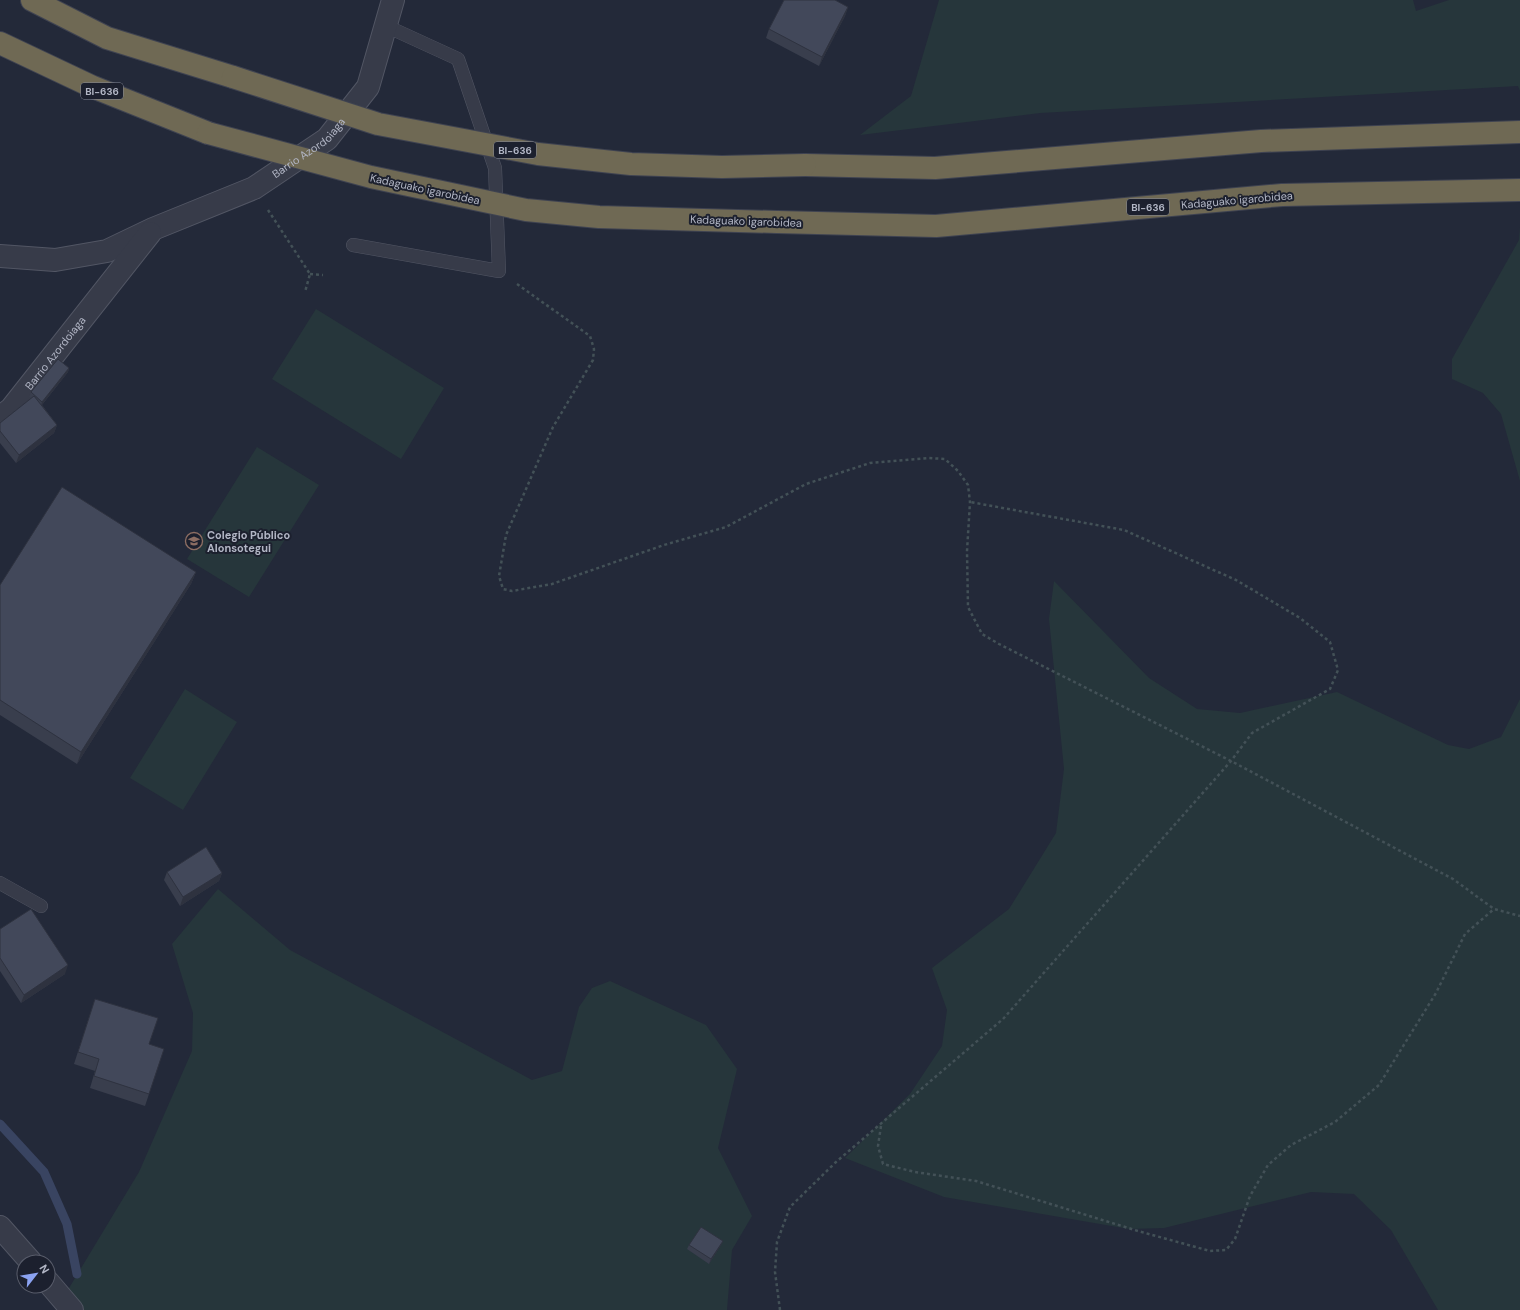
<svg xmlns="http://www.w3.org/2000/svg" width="1520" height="1310" font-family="'DM Sans',sans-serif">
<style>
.green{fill:#26363b}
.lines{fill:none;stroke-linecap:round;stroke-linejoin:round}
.stream{stroke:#394461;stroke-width:9}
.service-casing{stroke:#525664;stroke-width:14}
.minor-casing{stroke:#525664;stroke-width:24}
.motorway-casing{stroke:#3f4351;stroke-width:24}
.path{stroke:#435157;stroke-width:2.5;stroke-dasharray:3 3;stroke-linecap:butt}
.service{stroke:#373b49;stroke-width:13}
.minor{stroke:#373b49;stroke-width:22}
.motorway{stroke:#6f6954;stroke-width:22}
.motorway-bridge-casing{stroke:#3f4351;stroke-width:24;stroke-linecap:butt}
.motorway-bridge{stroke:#6f6954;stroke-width:22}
.wall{fill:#393e4d}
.shaded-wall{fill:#2e323f}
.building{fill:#42485a;stroke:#2e323f}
.labels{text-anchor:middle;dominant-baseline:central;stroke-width:4;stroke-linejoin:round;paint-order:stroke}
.shield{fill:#1c202e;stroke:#858998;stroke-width:1}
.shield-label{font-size:10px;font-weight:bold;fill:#b2b6c5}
.street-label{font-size:11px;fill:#b2b6c5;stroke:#1c202e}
.poi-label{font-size:11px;font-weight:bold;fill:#b2b6c5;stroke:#1c202e;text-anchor:start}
</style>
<rect width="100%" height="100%" fill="#232939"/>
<!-- green -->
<path class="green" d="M939,0H1413L1416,11L1449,0H1520V91L1518,86L1040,113L860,135L911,96Z
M1520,227V481L1501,414L1483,393L1452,379V359L1519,240Z
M316,309L444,388L401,459L272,379Z
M257,447L319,485L249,597L187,559Z
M1054,581L1149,678L1197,709L1240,713L1337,692L1448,745L1469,749L1501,737L1520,699V1310H1438L1391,1230L1354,1194L1311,1192L1164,1228L1129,1229L944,1197L845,1158L910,1094L942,1046L947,1010L932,968L1009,909L1056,833L1064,769L1049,619Z
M185,689L237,722L183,810L130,778Z
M218,889L290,950L532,1080L562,1071L579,1007L592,988L610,981L706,1025L737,1069L718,1148L752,1216L732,1250L727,1310H59L60,1303L139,1172L192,1051L193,1013L172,944Z"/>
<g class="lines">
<!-- stream -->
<path class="stream" d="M0,1124L44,1172L67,1224L77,1274"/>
<!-- service casing -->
<g class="service-casing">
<path id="service" d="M353,245L499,271L495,168L458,59L386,26
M0,883L41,906"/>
</g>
<!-- minor casing -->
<g class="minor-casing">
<g id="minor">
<path id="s1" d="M0,256L55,260L107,251L153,229L254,188L327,139L368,87L393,0"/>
<path id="s2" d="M0,417L11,409L150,233"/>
<path d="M0,1227L31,1262"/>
<path d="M48,1282L72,1310"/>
</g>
</g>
<!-- motorway casing -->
<g class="motorway-casing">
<path id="motorway" d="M32,0L107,38L233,77
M0,43L93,87L208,133
M805,165L935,168L1261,141L1520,132
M777,222L936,226L1282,195L1520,190"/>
</g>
<!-- path -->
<path class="path" d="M268,210L310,274L305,292
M310,274L323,275
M517,284L590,336L594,349L593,360L553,427L506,535L499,576L503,589L512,591L552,584L664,545L726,527L806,484L870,463L928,458L945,459L958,471L968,485L970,502L967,551L968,607L982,634L999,644L1231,761L1453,879L1494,909L1520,916
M881,1126L878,1146L883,1164L915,1172L976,1181L1138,1231L1210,1251L1226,1250L1235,1239L1250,1196L1268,1165L1291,1145L1335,1122L1379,1085L1436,993L1465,934L1494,909
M780,1310L775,1272L777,1242L790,1207L836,1162L1003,1019L1231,761L1252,733L1330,689L1338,670L1330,642L1300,618L1236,580L1124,530L970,502"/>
<!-- service -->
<use href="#service" class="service"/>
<!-- minor -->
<use href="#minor" class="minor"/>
<!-- motorway -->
<use href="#motorway" class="motorway"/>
<!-- motorway-bridge casing -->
<g class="motorway-bridge-casing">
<path id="motorway-bridge" d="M233,77L378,124L538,154L631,164L722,167L805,165
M208,133L371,177L526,210L599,217L777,222"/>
</g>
<!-- motorway-bridge -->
<use href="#motorway-bridge" class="motorway-bridge"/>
</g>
<!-- wall -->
<path class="wall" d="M848,7L845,16L819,66L766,38L769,29Z
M69,368L68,372L42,405L57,425L54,433L16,463L0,443V423L31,398L29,397L31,392Z
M196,572L191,584L77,764L0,715V585Z
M167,872L222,873L219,881L180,906L164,880Z
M0,929L65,974L21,1003L0,971Z
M95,999L149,1044V1094L145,1106L90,1088L95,1071L74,1064Z
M723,1241L721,1245L709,1264L687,1249L689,1245Z"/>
<!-- shaded-wall -->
<path class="shaded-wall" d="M848,7L845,16L819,66L822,57Z
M69,368L68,372L41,406L42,402Z
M57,425L54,433L16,463L19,455Z
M196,572L191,584L77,764L81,752Z
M222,873L219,881L180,906L183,897Z
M68,965L65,974L21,1003L24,995Z
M723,1241L721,1245L709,1264L711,1259Z"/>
<!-- building -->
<path class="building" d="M784,0H835L848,7L822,57L769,29Z
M58,359L69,368L42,402L31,392Z
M34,396L57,425L19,455L0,431V423Z
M62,487L196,572L81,752L0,700V585Z
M206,847L222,873L183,897L167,872Z
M31,909L68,965L24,995L0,958V929Z
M95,999L158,1018L149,1044L164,1049L149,1094L94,1076L99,1059L78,1052Z
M701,1227L723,1241L711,1259L689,1245Z"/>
<!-- icons -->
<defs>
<g id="school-ring" transform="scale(0.9)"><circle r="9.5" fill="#1c202e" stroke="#8d6e63" stroke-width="1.5"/><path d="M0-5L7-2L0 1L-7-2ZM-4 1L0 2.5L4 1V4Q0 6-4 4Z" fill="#8d6e63"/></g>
</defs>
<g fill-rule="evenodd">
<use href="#school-ring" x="194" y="541"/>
</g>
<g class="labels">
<!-- shield labels -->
<g class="shield">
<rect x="81" y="83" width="42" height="16" rx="3"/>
<rect x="494" y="142" width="42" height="16" rx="3"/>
<rect x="1127" y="199" width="42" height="16" rx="3"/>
</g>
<g class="shield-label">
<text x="102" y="91">BI-636</text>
<text x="515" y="150">BI-636</text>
<text x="1148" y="207">BI-636</text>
</g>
<!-- street labels -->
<g class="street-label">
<text stroke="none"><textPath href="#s1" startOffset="336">Barrio Azordoiaga</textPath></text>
<text transform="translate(425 189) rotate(12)">Kadaguako igarobidea</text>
<text transform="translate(1237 200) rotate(-5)">Kadaguako igarobidea</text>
<text transform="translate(746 221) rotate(2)">Kadaguako igarobidea</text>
<text stroke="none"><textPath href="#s2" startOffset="85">Barrio Azordoiaga</textPath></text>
</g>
<!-- poi labels -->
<g class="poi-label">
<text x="207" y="535">Colegio Público<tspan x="207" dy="13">Alonsotegui</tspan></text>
</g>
</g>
<!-- north arrow -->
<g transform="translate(36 1274) rotate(59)"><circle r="19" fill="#1c202e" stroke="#585c6a"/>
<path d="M0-3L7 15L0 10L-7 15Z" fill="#8ba2f1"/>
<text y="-6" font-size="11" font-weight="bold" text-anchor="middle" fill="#b2b6c5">N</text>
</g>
</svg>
